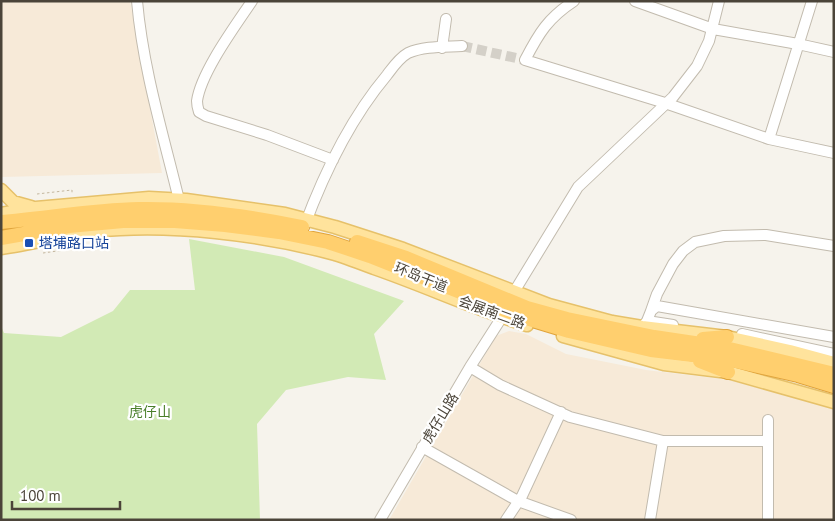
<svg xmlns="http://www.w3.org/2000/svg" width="835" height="521" font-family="'PT Sans','Noto Sans SC',sans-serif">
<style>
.commercial{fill:#f7ead8}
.green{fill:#d2eab5}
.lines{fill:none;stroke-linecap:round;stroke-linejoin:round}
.minor-tunnel{stroke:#d4d0c8;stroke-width:10;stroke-dasharray:10 5;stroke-linecap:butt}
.minor-casing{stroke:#c2bbae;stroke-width:12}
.major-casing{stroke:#e6c16a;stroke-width:15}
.highway-casing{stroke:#e0a43c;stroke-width:16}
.path{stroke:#c4b79f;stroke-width:1;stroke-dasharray:2.5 2.5;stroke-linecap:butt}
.minor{stroke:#fff;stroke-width:10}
.major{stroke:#ffe39c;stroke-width:12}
.highway{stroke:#ffcf6e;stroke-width:14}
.transit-dot{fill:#1a4fb4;stroke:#fff;stroke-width:2}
.labels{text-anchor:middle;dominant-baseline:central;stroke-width:4.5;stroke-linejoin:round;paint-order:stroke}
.transit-label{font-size:14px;fill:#164399;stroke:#fff;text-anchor:start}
.street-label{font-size:14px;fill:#4b4439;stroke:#fff}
.park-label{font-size:14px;fill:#4a7f2a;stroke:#fff}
</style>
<rect width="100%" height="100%" fill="#f6f3ec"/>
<!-- commercial -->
<path class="commercial" d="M1,1H130L162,173L2,177Z
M509,331L526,334L566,354L646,370L730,380L834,409V520H389L496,336Z"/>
<!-- green -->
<path class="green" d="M189,239L284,257L404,301L374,334L386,380L348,377L286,390L257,424L260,520H1V326L4,333L61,337L113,311L130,290H195Z"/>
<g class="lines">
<!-- minor-tunnel -->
<path class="minor-tunnel" d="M462,46L525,60"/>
<!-- minor casing -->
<g class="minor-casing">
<path id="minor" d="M137,1C143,69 163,134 179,200
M252,1C236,25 201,72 197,101C197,105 198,109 199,112L206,116L267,135L333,160
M574,1C548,18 539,33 525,60L665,103L769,139L834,153
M635,1L713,29L798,44L834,52
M442,48L446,19
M769,139L812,1
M304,227C324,173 350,119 387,75C393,67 399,58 408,53C424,46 445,47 462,46
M514,292L578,187L673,97L697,66L709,41L719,1
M651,311L657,294L673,264L683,251L695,242L724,236L766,235L834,246
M647,321L651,311L657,306L834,337
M643,326L647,321L673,325
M742,334L834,354
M470,367L500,385L570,417L663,441
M768,420V520
M422,447L518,501L571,520
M380,520L470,367L502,317
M506,520L522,496L561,412
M650,520L663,441H768"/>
</g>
<!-- major casing -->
<g class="major-casing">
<path id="major" d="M1,190L13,202L31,207
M1,214L36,208L149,198L186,200L285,214L335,227L403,249L549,305L612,322L642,327L727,337L790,351L834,363
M1,248C32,244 63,235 94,231C170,223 262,234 335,254C348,258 361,263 374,268C426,286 475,309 527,325
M563,336L664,364L728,372L834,402"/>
</g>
<!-- highway casing -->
<g class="highway-casing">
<path id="highway" d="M1,222C47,218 93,210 139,209C194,208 248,216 302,227
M1,238L69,226L123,221H175L225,225L279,232L328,242L370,256L523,317L569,331L651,350L727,359L798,375L834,386
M357,242L406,258L527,308L567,319L654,337L721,347L834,374
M703,339L727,337
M700,361L728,372"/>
</g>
<!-- path -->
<path class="path" d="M37,194L72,190V194
M43,253L79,248V244H77"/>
<!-- minor -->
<use href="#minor" class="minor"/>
<!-- major -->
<use href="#major" class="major"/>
<!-- highway -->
<use href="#highway" class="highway"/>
</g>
<!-- markers -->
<rect class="transit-dot" x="24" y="238" width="10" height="10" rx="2.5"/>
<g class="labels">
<!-- transit labels -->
<g class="transit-label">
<text x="39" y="243">塔埔路口站</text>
</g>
<!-- street labels -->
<g class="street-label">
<text transform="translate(421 277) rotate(22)">环岛干道</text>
<text transform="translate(492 312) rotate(20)">会展南二路</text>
<text transform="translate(440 418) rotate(-59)">虎仔山路</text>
</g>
<!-- park labels -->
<g class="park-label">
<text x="150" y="412">虎仔山</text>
</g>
</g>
<!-- border -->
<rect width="835" height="521" fill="none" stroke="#4b4439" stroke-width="5"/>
<!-- scale -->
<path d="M12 501v8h108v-8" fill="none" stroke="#4b4439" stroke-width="2.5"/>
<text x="20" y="501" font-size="15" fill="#4b4439" stroke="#ffffff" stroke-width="4" paint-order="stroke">100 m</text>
</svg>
